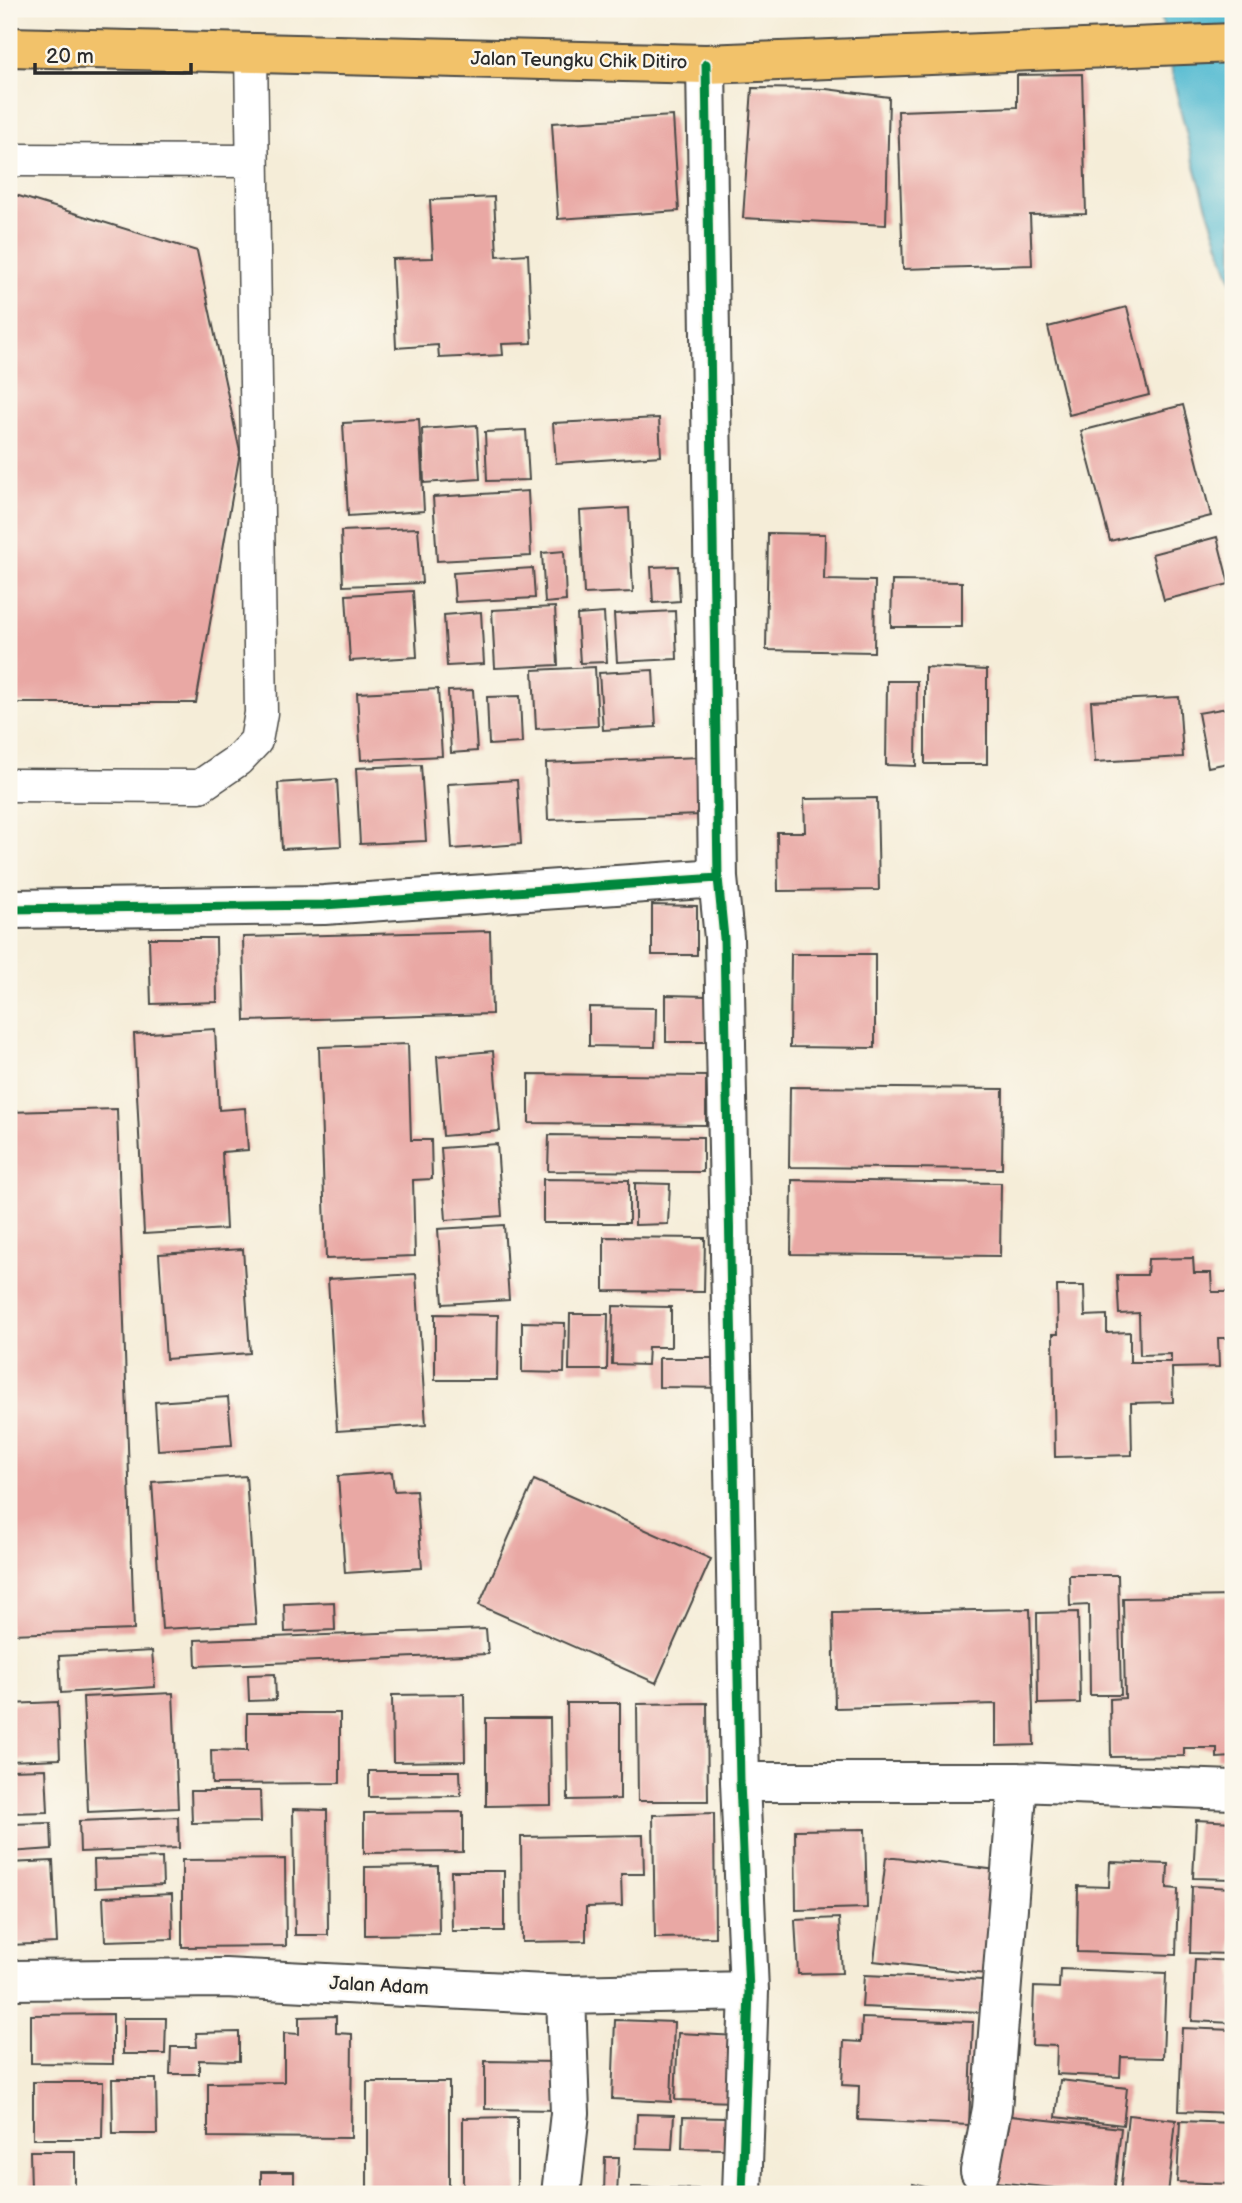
<svg xmlns="http://www.w3.org/2000/svg" width="1242" height="2203" font-family="'Balsamiq Sans',sans-serif">
<style>
.water{fill:#54bbd2;stroke:#40737e;stroke-width:2}
.building{fill:#e9a8a4}
.lines{fill:none;stroke-linecap:round;stroke-linejoin:round}
.service-casing{stroke:#494845;stroke-width:35}
.minor-casing{stroke:#494845;stroke-width:42}
.trunk-casing{stroke:#494845;stroke-width:42}
.service{stroke:#fff;stroke-width:32}
.minor{stroke:#fff;stroke-width:38}
.trunk{stroke:#f2c26a;stroke-width:38}
.cycleway-casing{stroke:#fbf7ec;stroke-width:13}
.cycleway{stroke:#00873e;stroke-width:9}
.labels{text-anchor:middle;dominant-baseline:central;stroke-width:5;stroke-linejoin:round;paint-order:stroke}
.street-label{font-size:19px;fill:#2b2b2b;stroke:#fbf7ec}
</style>
<rect width="100%" height="100%" fill="#fbf7ec"/>
<filter id="ink" filterUnits="userSpaceOnUse"><feTurbulence type="fractalNoise" baseFrequency=".0143" numOctaves="2"/><feDisplacementMap in="SourceGraphic" scale="14" xChannelSelector="R" yChannelSelector="G"/><feConvolveMatrix kernelMatrix="1 2 1 2 8 2 1 2 1" color-interpolation-filters="sRGB"/></filter>
<filter id="wash" filterUnits="userSpaceOnUse"><feTurbulence type="fractalNoise" baseFrequency=".00686" numOctaves="4" result="noise"/><feDisplacementMap in="SourceGraphic" scale="28" xChannelSelector="R" yChannelSelector="G"/><feGaussianBlur stdDeviation="1.57" result="paint"/><feColorMatrix in="noise" values="0 0 0 0 0 0 0 0 0 0 0 0 0 0 0 0 0 1.4 0 .05"/><feComposite in="paint" operator="in"/></filter>
<g filter="url(#wash)">
<rect width="100%" height="100%" fill="#f5edd8"/>
<!-- water -->
<path class="water" d="M1160,9H1233V284C1200,195 1176,102 1160,9Z"/>
<g id="blocks">
<!-- building -->
<path class="building" d="M1082,74L1086,214L1030,215L1032,265L903,269L898,111L1017,107V75Z
M752,88L826,89L889,97L886,225L743,218Z
M673,116L679,211L558,219L552,123Z
M9,193L197,251L240,452L196,703H9Z
M494,197L497,256L528,254L532,343L502,344L503,355L439,358L438,345L396,348L392,259L433,258L430,200Z
M1127,307L1149,395L1069,415L1048,327Z
M1183,405L1211,516L1110,541L1081,431Z
M659,418L661,456L556,463L553,423Z
M419,419L424,511L348,516L343,423Z
M477,425L480,479L424,483L422,429Z
M526,430L529,480L487,481L485,432Z
M528,491L531,556L437,561L433,497Z
M629,508L633,592L584,594L580,511Z
M418,528L422,583L343,586L341,531Z
M768,533L825,534L824,580L875,581L874,652L766,650Z
M1217,537L1229,584L1164,600L1152,554Z
M564,551L566,601L545,603L542,553Z
M678,566L680,601L653,603L651,567Z
M533,568L535,598L455,602L453,573Z
M892,581L962,582V627H891Z
M413,591L417,657L350,661L346,595Z
M555,607L558,665L495,668L492,610Z
M675,611L677,659L617,662L614,614Z
M481,612L484,664L447,666L444,615Z
M604,613L607,662L580,663L577,615Z
M595,667L598,726L536,729L533,670Z
M925,667L987,670V764H925Z
M653,670L656,727L603,730L599,673Z
M887,681H917L916,766L886,765Z
M438,689L442,756L361,760L357,693Z
M473,690L477,751L451,753L448,691Z
M520,696L522,743L489,745L487,697Z
M1179,697L1183,757L1095,762L1091,701Z
M1233,707V762L1208,767L1198,713Z
M700,757L702,815L548,820L546,763Z
M421,765L426,841L360,844L356,768Z
M337,779L341,846L282,849L278,783Z
M517,780L521,844L452,849L448,784Z
M877,798L879,890L778,891L777,832H805L804,799Z
M652,905L697,906V955H652Z
M490,931L492,1014L245,1021L243,937Z
M149,938H216L217,1002L151,1004Z
M791,954H875V1048L790,1047Z
M666,995L707,996V1042H666Z
M589,1007L656,1008L655,1047L589,1046Z
M215,1029L219,1110L245,1108L248,1150L222,1152L226,1229L144,1234L134,1034Z
M408,1044L411,1140H431L432,1179L413,1180L415,1256L326,1259L319,1047Z
M493,1051L500,1131L443,1136L437,1056Z
M529,1074L706,1076V1125L529,1123Z
M790,1087L1003,1089L1002,1169L789,1167Z
M117,1109L134,1630L9,1634V1112Z
M549,1135L703,1137V1172L548,1171Z
M497,1144L502,1216L446,1220L441,1148Z
M543,1179L629,1180V1223H543Z
M792,1180L1001,1183L1000,1256L791,1254Z
M635,1183L670,1184L668,1224L635,1225Z
M504,1225L509,1300L443,1304L438,1229Z
M604,1237L705,1238L704,1292L604,1291Z
M243,1249L250,1353L166,1359L159,1254Z
M1193,1258L1194,1273H1211L1212,1292H1232L1233,1338H1218L1219,1367L1172,1368L1173,1402L1131,1403L1132,1455L1055,1457L1053,1334H1058L1057,1286H1084L1085,1316L1107,1315V1333L1130,1332V1362H1171V1354L1140,1355L1139,1313L1119,1314L1117,1275H1147L1148,1259Z
M416,1274L426,1425L337,1431L328,1279Z
M613,1306L671,1307V1347H648L647,1365L612,1364Z
M435,1314L498,1315L497,1380H435Z
M570,1314H608L607,1370H569Z
M522,1322L565,1323L564,1373L522,1372Z
M659,1358H726V1388L659,1387Z
M228,1397L232,1445L158,1450L155,1402Z
M392,1472L394,1491L416,1490L422,1568L345,1573L338,1476Z
M246,1476L256,1624L162,1629L152,1482Z
M534,1480L711,1559L656,1683L479,1605Z
M1069,1575H1118L1121,1695H1090L1089,1605L1070,1606Z
M1233,1596V1757L1217,1758V1748H1184V1756L1111,1757L1110,1699L1125,1698L1123,1598Z
M334,1602L335,1630L285,1632L284,1604Z
M1030,1609L1034,1745L996,1746V1704L835,1708L833,1613Z
M1078,1612L1080,1703L1038,1704L1037,1613Z
M486,1629L488,1654L196,1666L195,1640Z
M152,1651L155,1687L61,1693L59,1656Z
M275,1674L276,1700L249,1701L248,1675Z
M173,1693L178,1808L88,1812L83,1697Z
M464,1694L465,1761L393,1762L392,1695Z
M58,1702L60,1759L9,1761V1704Z
M567,1703H620V1799L568,1800Z
M707,1703L708,1801H638L637,1704Z
M247,1713H340V1783L212,1784L211,1750L247,1751Z
M486,1718H550L551,1805L486,1806Z
M46,1769L48,1812L9,1813V1770Z
M369,1771H460L461,1796L369,1797Z
M191,1791H260L261,1822L192,1823Z
M293,1809L327,1810L328,1935H295Z
M463,1812V1852L364,1853V1813Z
M714,1813L715,1937L655,1938L653,1815Z
M178,1817L179,1848L80,1852L79,1821Z
M1196,1820L1233,1822V1879L1193,1878Z
M51,1823L52,1849L10,1852L9,1824Z
M865,1829L867,1908L796,1910L795,1830Z
M643,1835L644,1874H621L622,1906L586,1907V1941L522,1942L521,1837Z
M886,1857L997,1870L985,1974L874,1961Z
M162,1858L163,1885L95,1888L94,1860Z
M285,1859L286,1946L182,1947V1860Z
M53,1861L57,1943L9,1945V1863Z
M1110,1862L1168,1864L1167,1888L1178,1889L1176,1955L1077,1952L1078,1886L1109,1887Z
M438,1866L439,1934L365,1935V1867Z
M451,1871H504V1931H452Z
M1192,1886L1233,1888V1954L1190,1953Z
M172,1894L173,1939L105,1941L103,1897Z
M839,1918L842,1973L798,1974L795,1920Z
M1195,1959L1233,1961V2023L1192,2021Z
M1060,1969L1166,1973L1163,2058L1121,2057L1120,2077L1056,2074L1057,2046L1032,2045L1034,1987L1059,1988Z
M864,1975L983,1980L982,2012L862,2007Z
M113,2014V2064L31,2063V2015Z
M336,2016V2033L352,2034L351,2138L208,2137V2083L284,2082V2033L299,2034V2017Z
M123,2018H166L165,2054H123Z
M862,2018L973,2022L969,2125L858,2120L859,2086L842,2085L844,2041L861,2042Z
M615,2020L674,2022L671,2102L612,2099Z
M1182,2028L1233,2030V2113L1179,2111Z
M239,2032V2061L199,2060V2074H170L171,2047H197L196,2033Z
M678,2033L738,2036L735,2102L675,2100Z
M485,2061L559,2062V2110L485,2109Z
M112,2079H156L157,2134H113Z
M1060,2080L1127,2088L1123,2125L1056,2117Z
M33,2082H103L102,2139H33Z
M367,2082H449V2194H367Z
M637,2114L674,2115L672,2149L636,2148Z
M1002,2115L1121,2128L1114,2194L995,2182Z
M1128,2115L1176,2120L1168,2194H1120Z
M517,2117V2194H463V2118Z
M683,2117L726,2118L725,2149L682,2148Z
M1180,2121L1233,2123V2184L1177,2182Z
M30,2151H75V2189H31Z
M605,2157H619L617,2194H604Z
M261,2172H294V2194H261Z
M913,2184L949,2193V2194H911Z
M632,2187L698,2189V2194H632Z
M973,2188L1012,2192V2194H972Z"/>
</g>
</g>
<g filter="url(#ink)">
<use href="#blocks" fill-opacity="0" stroke="#494845" stroke-width="2"/>
<g class="lines">
<!-- service casing -->
<g class="service-casing">
<path id="service" d="M9,160L252,161
M9,785L200,786L238,760L256,741L261,713L251,52"/>
</g>
<!-- minor casing -->
<g class="minor-casing">
<path id="minor" d="M706,64L718,878
M9,909L324,905L718,878L724,938L740,1782L749,1991L742,2194
M740,1782H1018L1233,1790
M9,1980L225,1978L566,1995L749,1991
M980,2171L992,2109L1018,1782
M561,2194L570,2113L566,1995"/>
</g>
<!-- trunk casing -->
<g class="trunk-casing">
<path id="trunk" d="M9,47L706,64L1233,43"/>
</g>
<!-- service -->
<use href="#service" class="service"/>
<!-- minor -->
<use href="#minor" class="minor"/>
<!-- trunk -->
<use href="#trunk" class="trunk"/>
<!-- cycleway casing -->
<g class="cycleway-casing">
<path id="cycleway" d="M706,64L718,878
M9,909L324,905L718,878L724,938L740,1782L749,1991L742,2194"/>
</g>
<!-- cycleway -->
<use href="#cycleway" class="cycleway"/>
</g>
</g>
<g class="labels">
<!-- street labels -->
<g class="street-label">
<text transform="translate(579 61) rotate(1)">Jalan Teungku Chik Ditiro</text>
<text transform="translate(379 1986) rotate(3)">Jalan Adam</text>
</g>
</g>
<!-- margin -->
<rect width="1242" height="2203" fill="none" stroke="#fbf7ec" stroke-width="35"/>
<!-- scale -->
<path d="M35 63v10h156v-10" fill="none" stroke="#2b2b2b" stroke-width="3.5"/>
<text x="46" y="63" font-size="21" fill="#2b2b2b" stroke="#fbf7ec" stroke-width="5" paint-order="stroke">20 m</text>
</svg>
